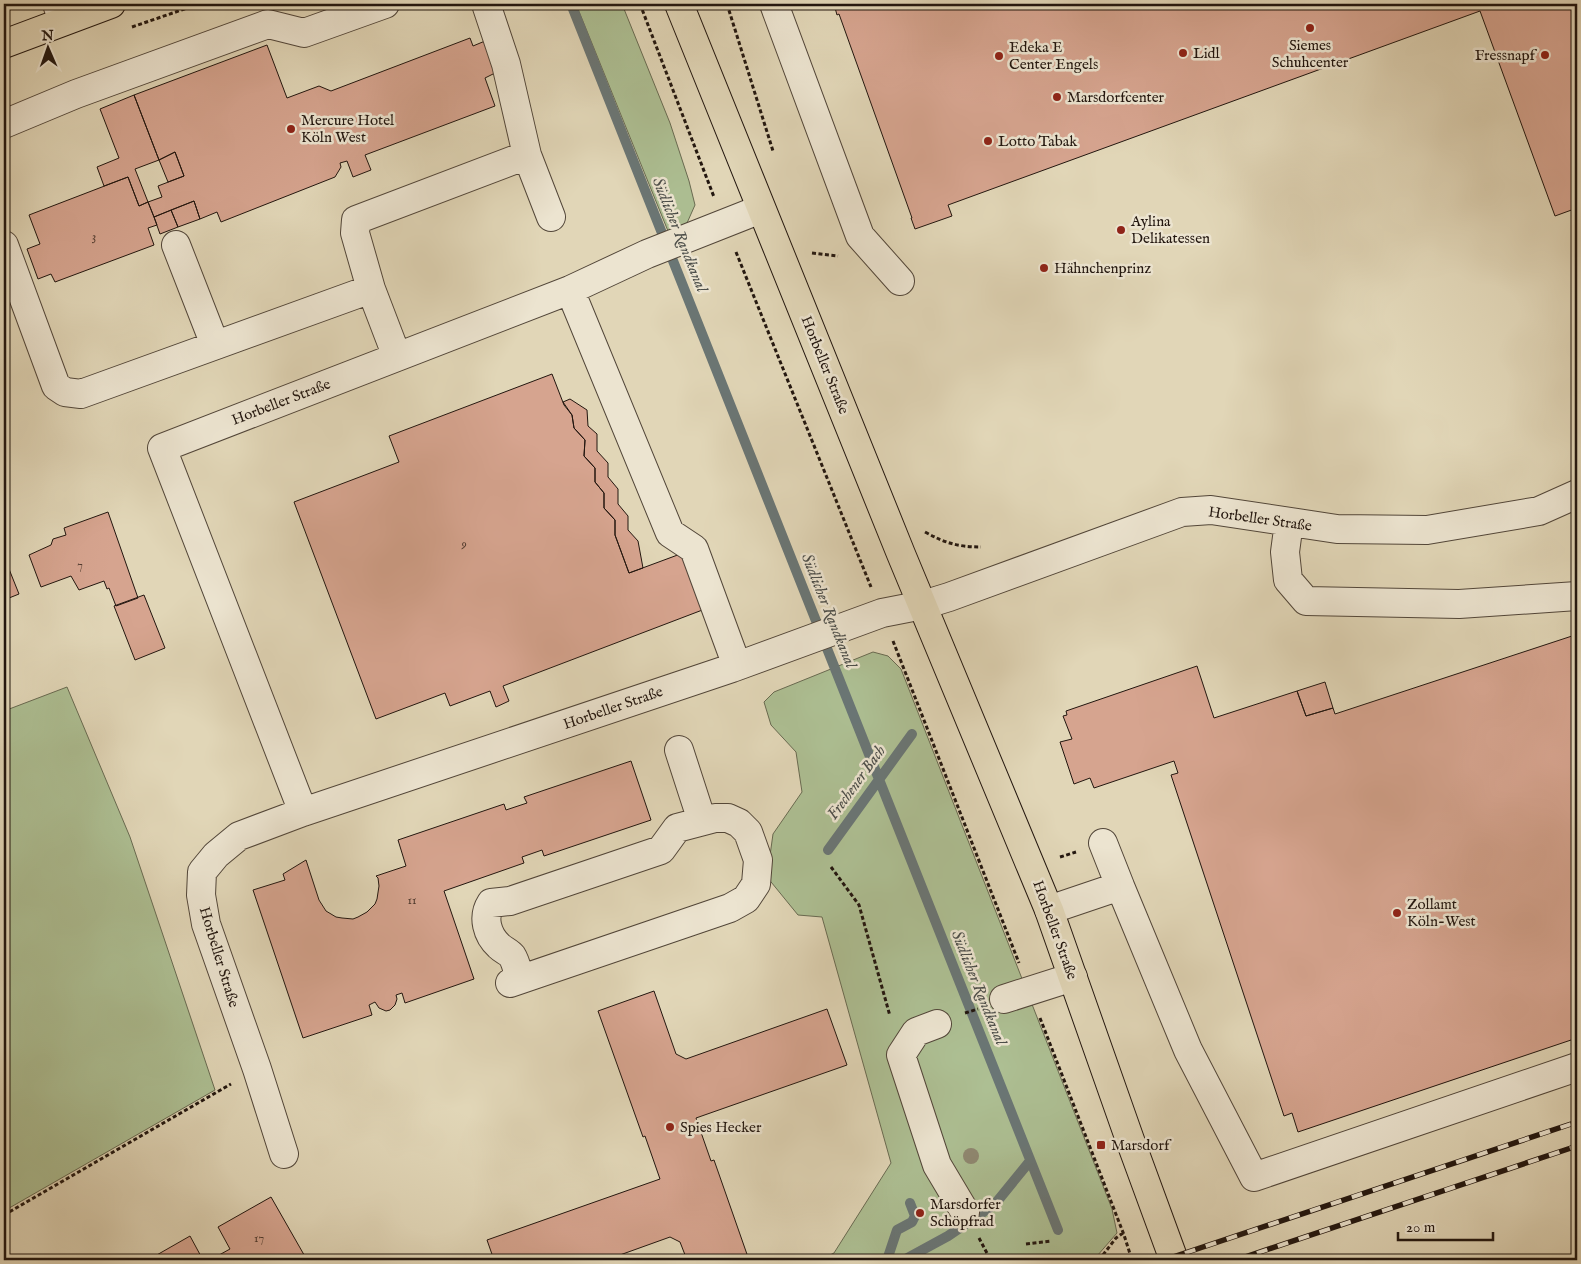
<svg xmlns="http://www.w3.org/2000/svg" width="1581" height="1264" font-family="'IM FELL English',serif">
<style>
.green{fill:#adbf93;stroke:#686a51}
.lines{fill:none;stroke-linecap:round;stroke-linejoin:round}
.stream{stroke:#6a7675;stroke-width:10}
.building{fill:#d6a48f;stroke:#22160f}
.minor-casing{stroke:#524639;stroke-width:30}
.major-casing{stroke:#22160f;stroke-width:30}
.path{stroke:#22160f;stroke-width:3;stroke-dasharray:4 2.5;stroke-linecap:butt}
.minor{stroke:#ece4d0;stroke-width:28}
.major{stroke:#e1d6b7;stroke-width:28}
.rail-casing{stroke:#22160f;stroke-width:5.5}
.rail{stroke:#ece4d0;stroke-width:4;stroke-dasharray:11;stroke-linecap:butt}
.tree{fill:#8f8871}
.poi-dot{fill:#8f2418;stroke:#ece4d0;stroke-width:2}
.labels{text-anchor:middle;dominant-baseline:central;stroke-width:5;stroke-linejoin:round;paint-order:stroke}
.number-label{font-size:12px;fill:#4f3a2f}
.poi-label{font-size:15px;fill:#22160f;stroke:#ece4d0;text-anchor:start}
.street-label{font-size:15px;fill:#22160f;stroke:#ece4d0}
.water-label{font-size:16px;font-style:italic;fill:#4c4e4a;stroke:#ece4d0}
</style>
<rect width="100%" height="100%" fill="#e1d6b7"/>
<filter id="stains"><feTurbulence type="fractalNoise" baseFrequency=".004" numOctaves="4"/><feColorMatrix values="0 0 0 0 .2 0 0 0 0 .09 0 0 0 0 .02 0 0 0 .5 -.17"/></filter>
<radialGradient id="worn" r=".72"><stop offset=".6" stop-color="#630" stop-opacity="0"/><stop offset="1" stop-color="#630" stop-opacity=".3"/></radialGradient>
<!-- green -->
<path class="green" d="M576,4H622L670,123L689,181L695,205L687,223L668,231Z
M873,652L888,656L901,669L1112,1209L1117,1233L1097,1256L1085,1260H820L834,1253L891,1163L822,917L798,915L767,877L773,834L802,792L796,752L771,725L764,702L774,692Z
M67,687L130,837L215,1090L4,1211V711Z"/>
<g class="lines">
<!-- stream -->
<path class="stream" d="M571,4L1058,1230
M828,850L912,734
M887,1260L897,1230L912,1222L915,1216L910,1203
M904,1260L948,1236L995,1204L1030,1161"/>
</g>
<!-- building -->
<path class="building" d="M822,4H1577V208L1555,216L1480,11L948,205L952,216L915,229L911,218H912L839,14L837,15L834,4L823,8Z
M470,38L473,46L485,41L497,72L485,78L495,106L365,155L371,170L353,177L347,161L340,163L341,167L335,177L221,222L217,212L200,219L194,201L154,217L148,202L162,197L158,186L184,176L175,152L159,160L134,95L267,45L287,98L319,86L331,91Z
M134,95L159,160L135,169L148,202L139,206L128,177L104,186L97,167L119,158L100,109Z
M175,152L184,176L168,182L159,160Z
M128,177L139,206L148,202L154,217L157,225L148,228L154,245L55,282L51,274L38,279L27,249L40,244L29,215Z
M194,201L200,219L178,227L171,210Z
M171,210L178,227L160,234L154,217Z
M552,374L564,405L572,415L574,428L585,440L584,456L595,468V482L604,493V508L615,520V535L629,573L683,553L705,609L503,686L509,701L496,707L490,691L450,706L445,693L376,719L294,502L399,462L389,436Z
M570,399L587,410L588,426L597,434V451L608,463V477L618,489V504L628,516V530L638,541L643,568L629,573L615,535V520L604,508V493L595,482V468L584,456L585,440L574,428L572,415L563,402Z
M108,512L138,598L116,606L109,588L107,589L104,581L79,590L71,576L41,587L29,555L51,545L53,539L66,535L64,528Z
M5,559L19,594L4,600V560Z
M144,595L165,648L135,660L114,606Z
M1572,636L1575,647H1577V1038L1298,1132L1292,1113L1284,1116L1171,775L1178,773L1174,761L1094,788L1090,778L1074,784L1060,742L1072,739L1063,716L1067,715L1066,711L1197,666L1214,718L1297,691L1306,716L1333,708L1335,714Z
M1325,682L1333,708L1306,716L1297,691Z
M631,761L651,820L544,856L542,850L522,857L524,863L444,891L474,979L405,1003L402,993L396,995L397,999L395,1005L390,1010L386,1011L379,1008L375,1002L369,1005L372,1015L303,1038L253,890L285,880L283,874L306,860L319,900L326,911L336,917L342,918L353,919L358,917L367,912L375,904L377,899L379,886L378,878L376,876L406,866L398,840L504,804L506,810L527,803L524,797Z
M654,991L676,1054L686,1059L827,1009L847,1065L696,1118L711,1161L714,1160L749,1260H687L680,1242L670,1237L606,1260H494L487,1240L660,1179L645,1136L643,1137L598,1011Z
M271,1197L307,1260H210L230,1249L218,1227Z
M190,1236L203,1260H148Z"/>
<g class="lines">
<!-- minor casing -->
<g class="minor-casing">
<path id="minor" d="M57,4L63,21
M774,4L860,236L900,281
M4,124L76,94L268,24L304,33L385,4
M527,155L551,217
M761,209L647,254L570,290L162,448L303,812L732,668L882,613L923,605L949,597L1182,512L1211,510L1337,529L1427,530L1539,511L1577,494
M4,245L56,386L65,392L81,394L371,289
M176,245L215,345
M570,290L670,533L694,549L737,666
M397,357L371,289L355,233L356,220L527,155L506,64L486,4
M1289,522L1285,552L1288,580L1306,601L1459,604L1577,596
M679,750L702,821
M1103,843L1120,886
M1049,910L1120,886L1188,1050L1254,1177L1577,1067
M510,983L730,908L746,899L756,884L758,860L748,832L739,823L728,818H715L677,828L661,850L510,901L491,903C482,917 487,935 499,946C503,950 509,952 512,956C516,962 518,973 520,979
M1004,999L1073,977
M937,1024L916,1032L901,1055L937,1165L965,1212
M284,1154L257,1069L206,924L201,895L202,872L216,855L239,836L303,812"/>
</g>
<!-- major casing -->
<g class="major-casing">
<path id="major" d="M679,4L901,554L1049,910L1130,1140L1174,1260
M4,44L111,4"/>
</g>
<!-- path -->
<path class="path" d="M6,4L9,11
M640,4L714,197
M727,4L773,151
M132,27L199,4
M736,252L871,587
M812,253L838,256
M925,532C945,543 958,547 981,547
M893,641L1019,963
M1060,857L1076,852
M831,867L859,905L890,1016
M965,1013L978,1009
M1040,1018L1124,1235L1132,1260
M4,1215L231,1084
M979,1238L989,1257
M1026,1244L1051,1241
M1099,1260L1116,1238L1123,1233"/>
<!-- minor -->
<use href="#minor" class="minor"/>
<!-- major -->
<use href="#major" class="major"/>
<!-- rail casing -->
<g class="rail-casing">
<path id="rail" d="M1164,1260L1577,1122
M1236,1260L1577,1146"/>
</g>
<!-- rail -->
<use href="#rail" class="rail"/>
</g>
<!-- trees -->
<circle class="tree" cx="971" cy="1156" r="8"/>
<!-- markers -->
<g class="poi-dot">
<circle cx="1310" cy="28" r="5"/>
<circle cx="1183" cy="53" r="5"/>
<circle cx="1545" cy="55" r="5"/>
<circle cx="999" cy="56" r="5"/>
<circle cx="1057" cy="97" r="5"/>
<circle cx="291" cy="129" r="5"/>
<circle cx="988" cy="141" r="5"/>
<circle cx="1121" cy="230" r="5"/>
<circle cx="1044" cy="268" r="5"/>
<circle cx="1397" cy="913" r="5"/>
<circle cx="670" cy="1127" r="5"/>
<rect x="1096" y="1140" width="10" height="10" rx="2.5"/>
<circle cx="920" cy="1213" r="5"/>
</g>
<g class="labels">
<!-- number labels -->
<g class="number-label">
<text x="94" y="236">3</text>
<text x="464" y="544">9</text>
<text x="80" y="565">7</text>
<text x="412" y="900">11</text>
<text x="259" y="1238">17</text>
</g>
<!-- poi labels -->
<g class="poi-label">
<text x="1310" y="45" text-anchor="middle">Siemes<tspan x="1310" dy="17">Schuhcenter</tspan></text>
<text x="1009" y="47">Edeka E<tspan x="1009" dy="17">Center Engels</tspan></text>
<text x="1193" y="53">Lidl</text>
<text x="1535" y="55" text-anchor="end">Fressnapf</text>
<text x="1067" y="97">Marsdorfcenter</text>
<text x="301" y="120">Mercure Hotel<tspan x="301" dy="17">Köln West</tspan></text>
<text x="998" y="141">Lotto Tabak</text>
<text x="1131" y="221">Aylina<tspan x="1131" dy="17">Delikatessen</tspan></text>
<text x="1054" y="268">Hähnchenprinz</text>
<text x="1407" y="904">Zollamt<tspan x="1407" dy="17">Köln-West</tspan></text>
<text x="680" y="1127">Spies Hecker</text>
<text x="1111" y="1145">Marsdorf</text>
<text x="930" y="1204">Marsdorfer<tspan x="930" dy="17">Schöpfrad</tspan></text>
</g>
<!-- street labels -->
<g class="street-label">
<text transform="translate(825 365) rotate(68)">Horbeller Straße</text>
<text transform="translate(281 402) rotate(-21)">Horbeller Straße</text>
<text transform="translate(1260 519) rotate(8)">Horbeller Straße</text>
<text transform="translate(613 708) rotate(-19)">Horbeller Straße</text>
<text transform="translate(1055 930) rotate(70)">Horbeller Straße</text>
<text transform="translate(219 957) rotate(73)">Horbeller Straße</text>
</g>
<!-- water labels -->
<g class="water-label">
<text transform="translate(679 235) rotate(68)">Südlicher Randkanal</text>
<text transform="translate(828 611) rotate(68)">Südlicher Randkanal</text>
<text transform="translate(857 783) rotate(-54)">Frechener Bach</text>
<text transform="translate(978 988) rotate(68)">Südlicher Randkanal</text>
</g>
</g>
<!-- margin -->
<rect width="1581" height="1264" fill="none" stroke="#e1d6b7" stroke-width="20"/>
<rect x="5" y="5" width="1571" height="1254" fill="none" stroke="#22160f" stroke-width="2.5"/>
<rect x="10" y="10" width="1561" height="1244" fill="none" stroke="#22160f"/>
<!-- north arrow -->
<g transform="translate(48 48) rotate(358)" stroke="#ece4d0" stroke-width="4" paint-order="stroke">
<path d="M0-4L9 19L0 12L-9 19Z" fill="#22160f"/>
<text y="-8" font-size="14" font-weight="bold" text-anchor="middle" fill="#22160f">N</text>
</g>
<!-- scale -->
<path d="M1398 1232v8h95v-8" fill="none" stroke="#22160f" stroke-width="2.5"/>
<text x="1406" y="1232" font-size="15" fill="#22160f" stroke="#ece4d0" stroke-width="4" paint-order="stroke">20 m</text>
<rect width="100%" height="100%" filter="url(#stains)"/>
<rect width="100%" height="100%" fill="url(#worn)"/>
</svg>
